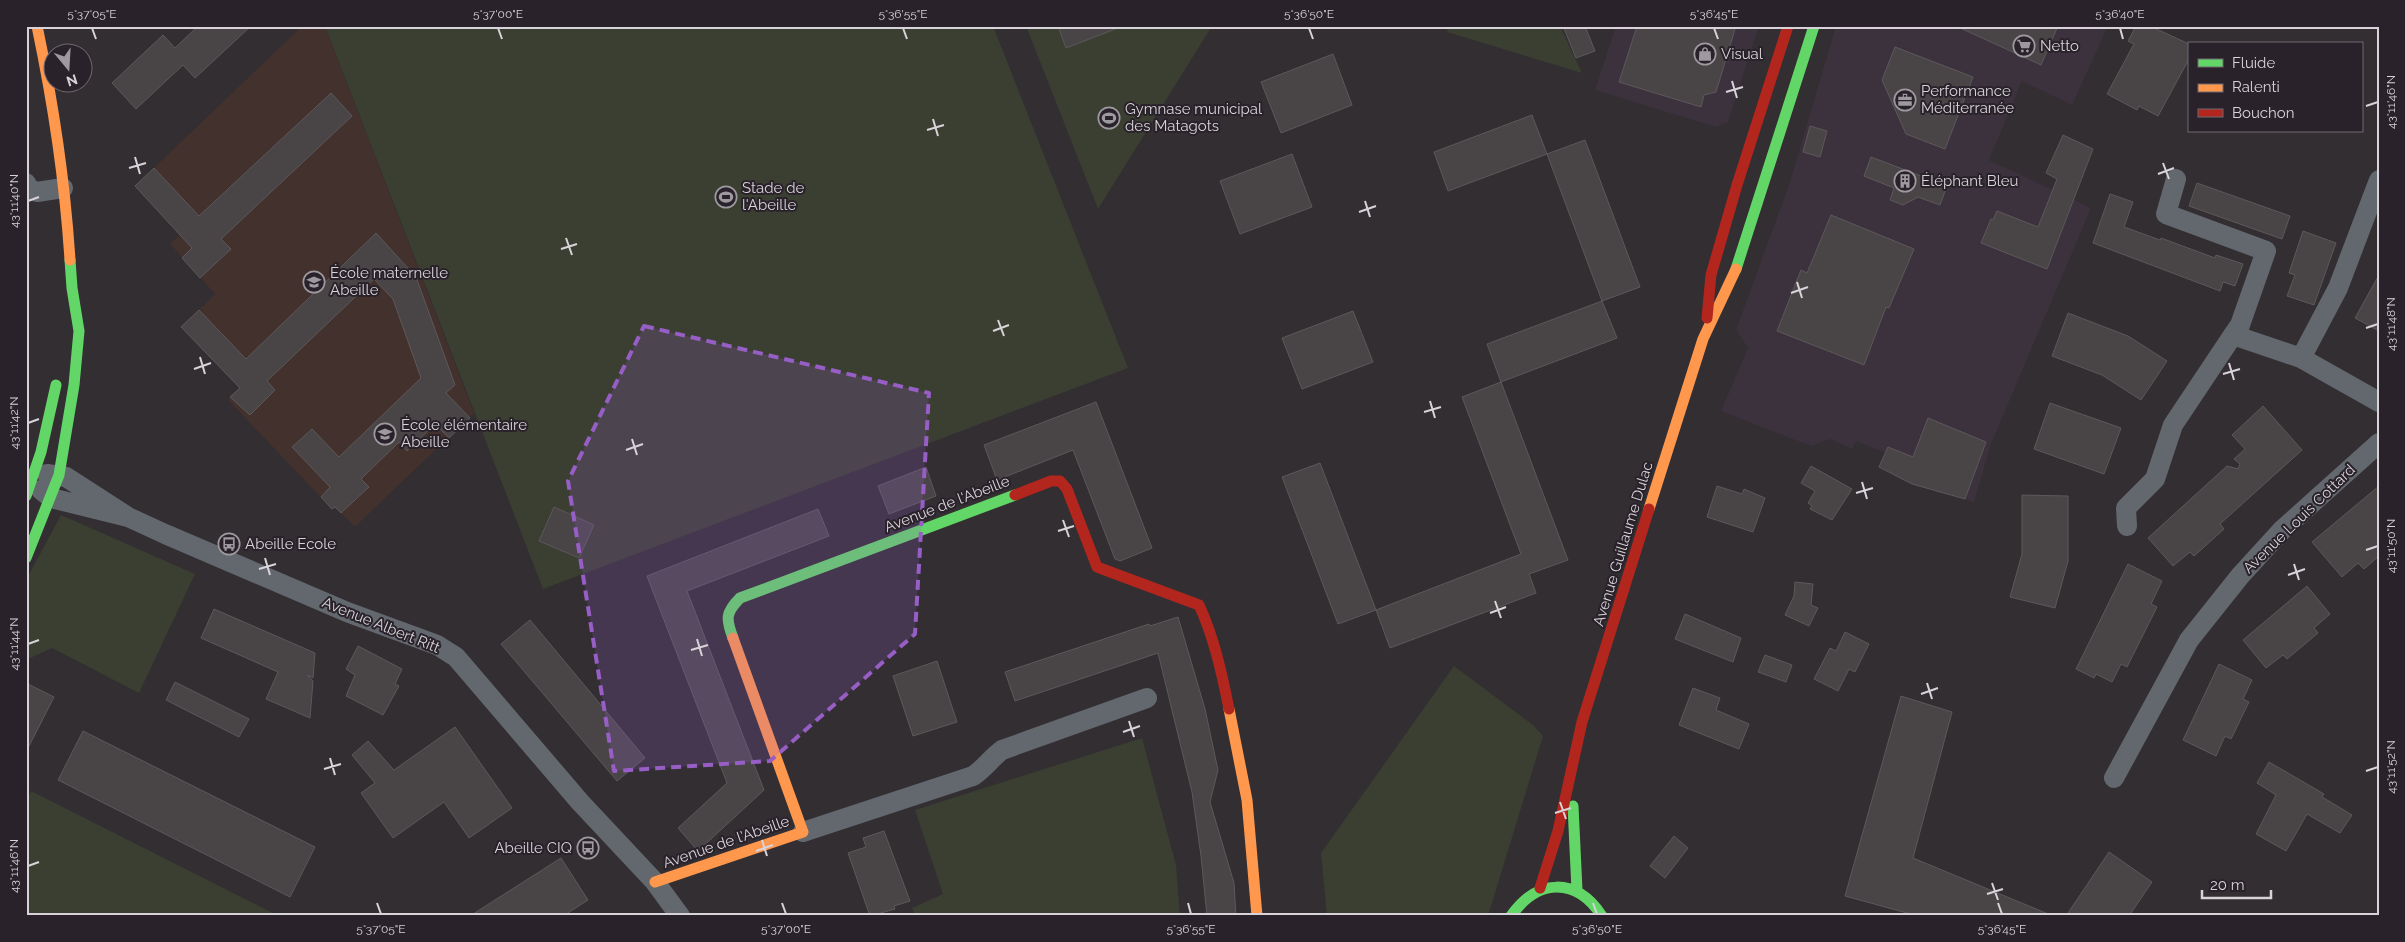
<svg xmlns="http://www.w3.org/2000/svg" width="2405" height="942" font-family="Raleway,sans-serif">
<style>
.built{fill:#3c323e}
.education{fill:#42312c}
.green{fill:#3a3f31}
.building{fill:#494547;stroke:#5d585b}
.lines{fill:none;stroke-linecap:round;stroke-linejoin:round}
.street{stroke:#63676e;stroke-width:20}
.fast{stroke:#63d668;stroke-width:11}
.slow{stroke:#ff974d;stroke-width:11}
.jam{stroke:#b3261e;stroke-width:11}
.marked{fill:#975ec6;fill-opacity:0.2;stroke:#975ec6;stroke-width:4;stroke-dasharray:10 6;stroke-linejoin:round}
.ticks{fill:none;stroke:#d7d3d8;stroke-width:2}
.labels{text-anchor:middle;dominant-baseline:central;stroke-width:4;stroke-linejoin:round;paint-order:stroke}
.poi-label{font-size:15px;fill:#d7d3d8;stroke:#29222a;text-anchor:start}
.street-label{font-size:15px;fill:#d7d3d8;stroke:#29222a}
.neatline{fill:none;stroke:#d7d3d8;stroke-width:2}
.ticks-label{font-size:12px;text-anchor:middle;fill:#d7d3d8}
</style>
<rect width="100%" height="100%" fill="#322e32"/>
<!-- built -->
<path class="built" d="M1616,26H1759L1728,122L1716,127L1595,90Z
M1836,26H2108L2072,105L2022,81L1989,160L2091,208L1991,444L1974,502L1911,483L1886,453L1856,441L1852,449L1830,439L1811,446L1721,411L1748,348L1736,330L1790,182Z"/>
<!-- education -->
<path class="education" d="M302,26H325L474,413L355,527L335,507L332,509L228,400L239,388L181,327L215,294L170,244L180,235L135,186Z"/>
<!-- green -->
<path class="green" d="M325,26H993L1128,368L543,589Z
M1026,26H1212L1098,209Z
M1449,26H1560L1582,73L1447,32Z
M61,515L195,574L139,693L52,648L26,660V580Z
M1454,666L1533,725L1543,736L1488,916H1327L1321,853Z
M1142,738L1176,865L1180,916H915L912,908L943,894L915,810Z
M31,791L279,916H26V801Z"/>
<!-- building -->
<path class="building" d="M198,26H251L195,78L183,65L136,109L112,83L163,35L175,48Z
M1058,26H1117L1118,28L1066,48Z
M1563,26H1585L1595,51L1576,58Z
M1637,26H1736L1716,92L1704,95L1701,107L1619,82Z
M1956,26H2058L2041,65Z
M2136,26H2150L2189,44V59L2158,116L2139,106L2137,110L2107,94L2134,44L2128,41Z
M1895,47L1973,77L1945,149L1906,134L1882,80Z
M1333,54L1352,105L1281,133L1261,82Z
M331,93L352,116L221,239L231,249L200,278L182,258L192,248L135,186L154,168L199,216Z
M1532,115L1547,154L1448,191L1434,152Z
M1810,126L1827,131L1820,157L1803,152Z
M2063,135L2093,149L2047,269L1981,243L1991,219L1993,220L1997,211L2038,227L2057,179L2046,173Z
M1585,140L1640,287L1602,301L1547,154Z
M1292,154L1312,207L1240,234L1220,181Z
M1871,157L1947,186L1940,205L1918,197L1903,205L1890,200L1894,188L1864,176Z
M2197,183L2290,216L2282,239L2189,206Z
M2110,194L2133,202L2124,227L2160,240L2161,238L2215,258L2216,255L2243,264L2235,286L2223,282L2220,291L2093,243Z
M1831,215L1914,249L1889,308L1886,307L1864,365L1777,331L1801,270L1807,273Z
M2303,231L2336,243L2314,305L2287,296L2295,275L2289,273Z
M376,233L416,277L455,385L446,393L470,418L449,438L435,424L407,451L399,442L361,479L369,487L341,513L335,507L332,509L321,497L330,487L292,447L312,429L339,457L421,378L393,299L374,279L267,381L275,390L250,415L230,397L240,388L181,327L199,310L246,359Z
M2379,275V331L2355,318Z
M1602,301L1617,338L1501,382L1487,344Z
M1353,311L1373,362L1302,389L1282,338Z
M2068,313L2128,336L2167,361L2141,400L2102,375L2052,356Z
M1501,382L1568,560L1529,574L1536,593L1390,648L1376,610L1521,554L1462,397Z
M1096,402L1152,548L1120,561L1115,559L1073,450L997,480L984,445Z
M2050,403L2121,428L2104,474L2034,449Z
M2263,406L2302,450L2220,524L2224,529L2194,556L2190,552L2173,566L2148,538L2227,466L2238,469L2240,464L2234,459L2245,449L2232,435Z
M1928,418L1986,442L1965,499L1912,484L1879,467L1888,447L1913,457Z
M1320,463L1376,610L1338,624L1282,477Z
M1811,466L1852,489L1832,520L1810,509L1812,506L1808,503L1815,491L1801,483Z
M926,467L936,496L889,514L878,486Z
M1717,486L1742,494L1744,489L1765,498L1753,532L1707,517Z
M2379,486V556L2364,569L2358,563L2342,577L2312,542Z
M2022,495L2068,496V561L2055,608L2010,597L2022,554Z
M554,507L594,525L579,558L539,541Z
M818,509L829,536L687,591L764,790L698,851L678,828L727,783L647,576Z
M2128,564L2162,581L2151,604L2157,607L2127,667L2121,664L2112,682L2096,674L2094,678L2076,669Z
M1795,582L1813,584L1811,605L1818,608L1809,626L1785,615L1794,596Z
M2307,586L2330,614L2314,628L2318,633L2287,659L2283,655L2266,668L2243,640Z
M214,609L315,653L313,678L307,675L313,681L310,718L266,699L278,672L201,638Z
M1685,614L1741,638L1733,662L1675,639Z
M1178,617L1205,709L1218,770L1210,802L1234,883L1236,916H1207L1201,856L1192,792L1158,653L1015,701L1005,672L1149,624L1150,626Z
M530,620L645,758L617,781L501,644Z
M1845,632L1869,644L1855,672L1849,669L1838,691L1814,679L1830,648L1836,651Z
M358,646L402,669L395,684L399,686L383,715L346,696L355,675L346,669Z
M1765,655L1792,665L1786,682L1758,672Z
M937,661L957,722L913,736L893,676Z
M2219,664L2252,680L2243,699L2249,702L2231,739L2225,736L2216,756L2183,740Z
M175,682L249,719L239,737L166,700Z
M26,683L54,697L26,752Z
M1693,688L1720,698L1716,710L1749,724L1739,749L1679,725Z
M1901,696L1952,712L1913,858L2053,916H1918L1845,896Z
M455,727L512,808L469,838L444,802L393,838L361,793L375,783L352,755L368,741L394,770Z
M83,731L315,847L290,897L58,780Z
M2269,762L2324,794L2322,797L2352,815L2340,833L2307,814L2286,851L2256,834L2276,795L2257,783Z
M884,831L910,901L894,906L895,909L870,916L848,853L866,847L863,838Z
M1674,836L1688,848L1665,878L1650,866Z
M2109,852L2152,882L2129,916H2066Z
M561,858L588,900L563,916H470Z"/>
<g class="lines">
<!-- street -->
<path class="street" d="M2176,179L2166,214L2266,251L2240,325L2233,335
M26,183L29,189L37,192L63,188
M2301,358L2338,288L2379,180
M47,474L66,477L128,517L165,534L347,612L437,645L456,657L580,802L655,882L680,916
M41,490L51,498L128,517
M2127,526L2126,508L2155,479L2173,425L2233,335L2301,358L2379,402
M2114,778L2189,640L2240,576L2282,530L2379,443
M803,832L973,776C984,769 991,758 1002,750L1147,698"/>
<!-- fast -->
<path class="fast" d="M1736,269L1814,26
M26,496L41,452L56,385
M26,558L59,475L74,385L79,331L72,288L70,260
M733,638C726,619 725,613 740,598L1015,495
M1573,806L1577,890
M1511,916C1538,878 1576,877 1602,916"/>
<!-- slow -->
<path class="slow" d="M37,26C53,102 65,182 70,260
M1649,509L1703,339L1736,269
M1229,709L1247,800L1257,916
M655,882L803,832L733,638"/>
<!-- jam -->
<path class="jam" d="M1707,318L1711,275L1737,185L1788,26
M1015,495L1051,481H1060L1067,489L1097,567L1199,605C1214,637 1222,674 1229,709
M1540,888L1558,831L1582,722L1649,509"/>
</g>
<!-- marked area -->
<path class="marked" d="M644,326L929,393L915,634L770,761L614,771L568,481Z"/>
<!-- ticks -->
<path class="ticks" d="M92,28L96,39M498,28L502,39M903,28L907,39M1309,28L1313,39M1714,28L1718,39M2120,28L2123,39M1732,81L1737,98M1726,92L1743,87M2366,106L2378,102M933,119L938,136M927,130L944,125M135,157L140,174M2163,163L2169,179M129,168L146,163M2158,174L2174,168M28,201L39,197M1365,201L1370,217M1359,212L1376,206M566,238L572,255M561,249L577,244M1797,282L1802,298M1791,293L1808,287M998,320L1004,336M2366,328L2378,324M993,331L1009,325M200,357L205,374M2229,363L2234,380M194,369L211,363M2223,374L2240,369M1430,401L1435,418M1424,412L1441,407M28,423L39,419M632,439L637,455M626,450L643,444M1862,482L1867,499M1856,493L1873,488M1063,520L1069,537M1058,531L1074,526M2366,550L2378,546M265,558L270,575M2294,564L2299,580M259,569L276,564M2288,575L2305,569M1495,601L1501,618M1490,613L1506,607M697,639L702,656M28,644L39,640M691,650L708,645M1927,683L1932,699M1921,694L1938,688M1129,721L1134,737M1123,732L1140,726M330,758L335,775M324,769L341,764M2366,771L2378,767M1560,802L1566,819M1555,813L1571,808M762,840L767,856M756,851L773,845M28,866L39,862M1992,883L1998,900M1987,894L2003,889M377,903L381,914M782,903L786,914M1188,903L1191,914M1593,903L1597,914M1998,903L2002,914"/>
<!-- icons -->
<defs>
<g id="supermarket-ring" transform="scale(1.125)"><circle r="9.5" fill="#29222a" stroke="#9d999e" stroke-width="1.5"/><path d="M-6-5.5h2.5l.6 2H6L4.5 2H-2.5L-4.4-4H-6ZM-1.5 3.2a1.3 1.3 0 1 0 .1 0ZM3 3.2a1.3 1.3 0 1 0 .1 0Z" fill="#9d999e"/></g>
<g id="shop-ring" transform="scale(1.125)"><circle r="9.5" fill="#29222a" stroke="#9d999e" stroke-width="1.5"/><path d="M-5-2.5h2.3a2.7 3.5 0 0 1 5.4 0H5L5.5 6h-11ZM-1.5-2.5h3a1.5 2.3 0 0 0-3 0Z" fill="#9d999e"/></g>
<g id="office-ring" transform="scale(1.125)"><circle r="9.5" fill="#29222a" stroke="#9d999e" stroke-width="1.5"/><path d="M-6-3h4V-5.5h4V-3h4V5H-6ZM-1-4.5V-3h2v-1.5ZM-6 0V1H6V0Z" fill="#9d999e"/></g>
<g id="stadium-ring" transform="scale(1.125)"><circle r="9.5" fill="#29222a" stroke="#9d999e" stroke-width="1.5"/><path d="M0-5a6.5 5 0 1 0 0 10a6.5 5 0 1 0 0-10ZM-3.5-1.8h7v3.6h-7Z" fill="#9d999e"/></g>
<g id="building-ring" transform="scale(1.125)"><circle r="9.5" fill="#29222a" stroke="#9d999e" stroke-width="1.5"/><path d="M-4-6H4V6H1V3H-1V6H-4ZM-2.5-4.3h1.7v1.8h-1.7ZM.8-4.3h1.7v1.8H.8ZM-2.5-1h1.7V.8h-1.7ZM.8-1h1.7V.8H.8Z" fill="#9d999e"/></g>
<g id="school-ring" transform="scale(1.125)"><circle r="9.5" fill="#29222a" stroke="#9d999e" stroke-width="1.5"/><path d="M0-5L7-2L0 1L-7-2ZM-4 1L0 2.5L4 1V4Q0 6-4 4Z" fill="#9d999e"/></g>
<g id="bus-ring" transform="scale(1.125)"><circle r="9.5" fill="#29222a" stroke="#9d999e" stroke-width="1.5"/><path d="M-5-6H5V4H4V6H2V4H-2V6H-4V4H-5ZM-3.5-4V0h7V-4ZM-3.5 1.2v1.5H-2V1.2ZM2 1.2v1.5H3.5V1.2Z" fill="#9d999e"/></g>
</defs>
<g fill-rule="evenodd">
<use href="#supermarket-ring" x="2024" y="46"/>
<use href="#shop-ring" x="1705" y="54"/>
<use href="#office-ring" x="1905" y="100"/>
<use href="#stadium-ring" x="1109" y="118"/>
<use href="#building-ring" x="1905" y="181"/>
<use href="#stadium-ring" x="726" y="197"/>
<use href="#school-ring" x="314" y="282"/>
<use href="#school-ring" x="385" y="434"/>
<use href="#bus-ring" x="229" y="544"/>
<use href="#bus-ring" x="588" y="848"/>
</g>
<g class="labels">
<!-- poi labels -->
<g class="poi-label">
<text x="2040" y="46">Netto</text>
<text x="1721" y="54">Visual</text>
<text x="1921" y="91">Performance<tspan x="1921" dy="17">Méditerranée</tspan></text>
<text x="1125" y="109">Gymnase municipal<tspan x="1125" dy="17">des Matagots</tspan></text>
<text x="1921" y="181">Éléphant Bleu</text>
<text x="742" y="188">Stade de<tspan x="742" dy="17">l'Abeille</tspan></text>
<text x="330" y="273">École maternelle<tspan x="330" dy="17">Abeille</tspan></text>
<text x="401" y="425">École élémentaire<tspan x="401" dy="17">Abeille</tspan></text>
<text x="245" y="544">Abeille Ecole</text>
<text x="572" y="848" text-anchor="end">Abeille CIQ</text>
</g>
<!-- street labels -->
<g class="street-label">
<text transform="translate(947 504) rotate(-21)">Avenue de l'Abeille</text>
<text transform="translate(2299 519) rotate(-44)">Avenue Louis Cottard</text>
<text transform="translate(1623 544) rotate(-73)">Avenue Guillaume Dulac</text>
<text transform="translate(381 625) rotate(22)">Avenue Albert Ritt</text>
<text transform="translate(726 842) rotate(-19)">Avenue de l'Abeille</text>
</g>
</g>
<!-- border -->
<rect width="2405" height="942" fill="none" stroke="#29222a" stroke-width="55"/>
<!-- legend -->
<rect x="2188" y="42" width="175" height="90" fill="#29222a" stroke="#6f6970"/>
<rect x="2198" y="59" width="25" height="8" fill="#63d668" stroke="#6f6970"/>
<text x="2232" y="68" font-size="15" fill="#d7d3d8">Fluide</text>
<rect x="2198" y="84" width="25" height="8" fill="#ff974d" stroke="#6f6970"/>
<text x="2232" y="92" font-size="15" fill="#d7d3d8">Ralenti</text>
<rect x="2198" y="109" width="25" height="8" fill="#b3261e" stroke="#6f6970"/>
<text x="2232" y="118" font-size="15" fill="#d7d3d8">Bouchon</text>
<!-- north arrow -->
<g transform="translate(68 68) rotate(162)"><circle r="24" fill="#29222a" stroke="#6f6970"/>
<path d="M0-4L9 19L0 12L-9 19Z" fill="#9d999e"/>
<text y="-8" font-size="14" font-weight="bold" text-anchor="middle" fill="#d7d3d8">N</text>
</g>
<!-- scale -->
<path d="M2202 890v8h69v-8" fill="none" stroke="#d7d3d8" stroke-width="2.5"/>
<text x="2210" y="890" font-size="15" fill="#d7d3d8" stroke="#29222a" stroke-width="4" paint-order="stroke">20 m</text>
<rect x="28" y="28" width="2350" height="886" class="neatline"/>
<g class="ticks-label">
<text x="92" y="18">5°37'05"E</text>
<text x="498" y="18">5°37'00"E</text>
<text x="903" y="18">5°36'55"E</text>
<text x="1309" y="18">5°36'50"E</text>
<text x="1714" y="18">5°36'45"E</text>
<text x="2120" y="18">5°36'40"E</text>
<text transform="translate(2391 102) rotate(-90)" y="4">43°11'46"N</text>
<text transform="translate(14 201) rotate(-90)" y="4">43°11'40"N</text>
<text transform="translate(2391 324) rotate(-90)" y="4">43°11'48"N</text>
<text transform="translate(14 423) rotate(-90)" y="4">43°11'42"N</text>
<text transform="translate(2391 546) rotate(-90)" y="4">43°11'50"N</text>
<text transform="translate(14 644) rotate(-90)" y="4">43°11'44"N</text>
<text transform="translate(2391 767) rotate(-90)" y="4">43°11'52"N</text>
<text transform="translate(14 866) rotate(-90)" y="4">43°11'46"N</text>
<text x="381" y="933">5°37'05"E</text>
<text x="786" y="933">5°37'00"E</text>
<text x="1191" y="933">5°36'55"E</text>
<text x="1597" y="933">5°36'50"E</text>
<text x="2002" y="933">5°36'45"E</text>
</g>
</svg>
